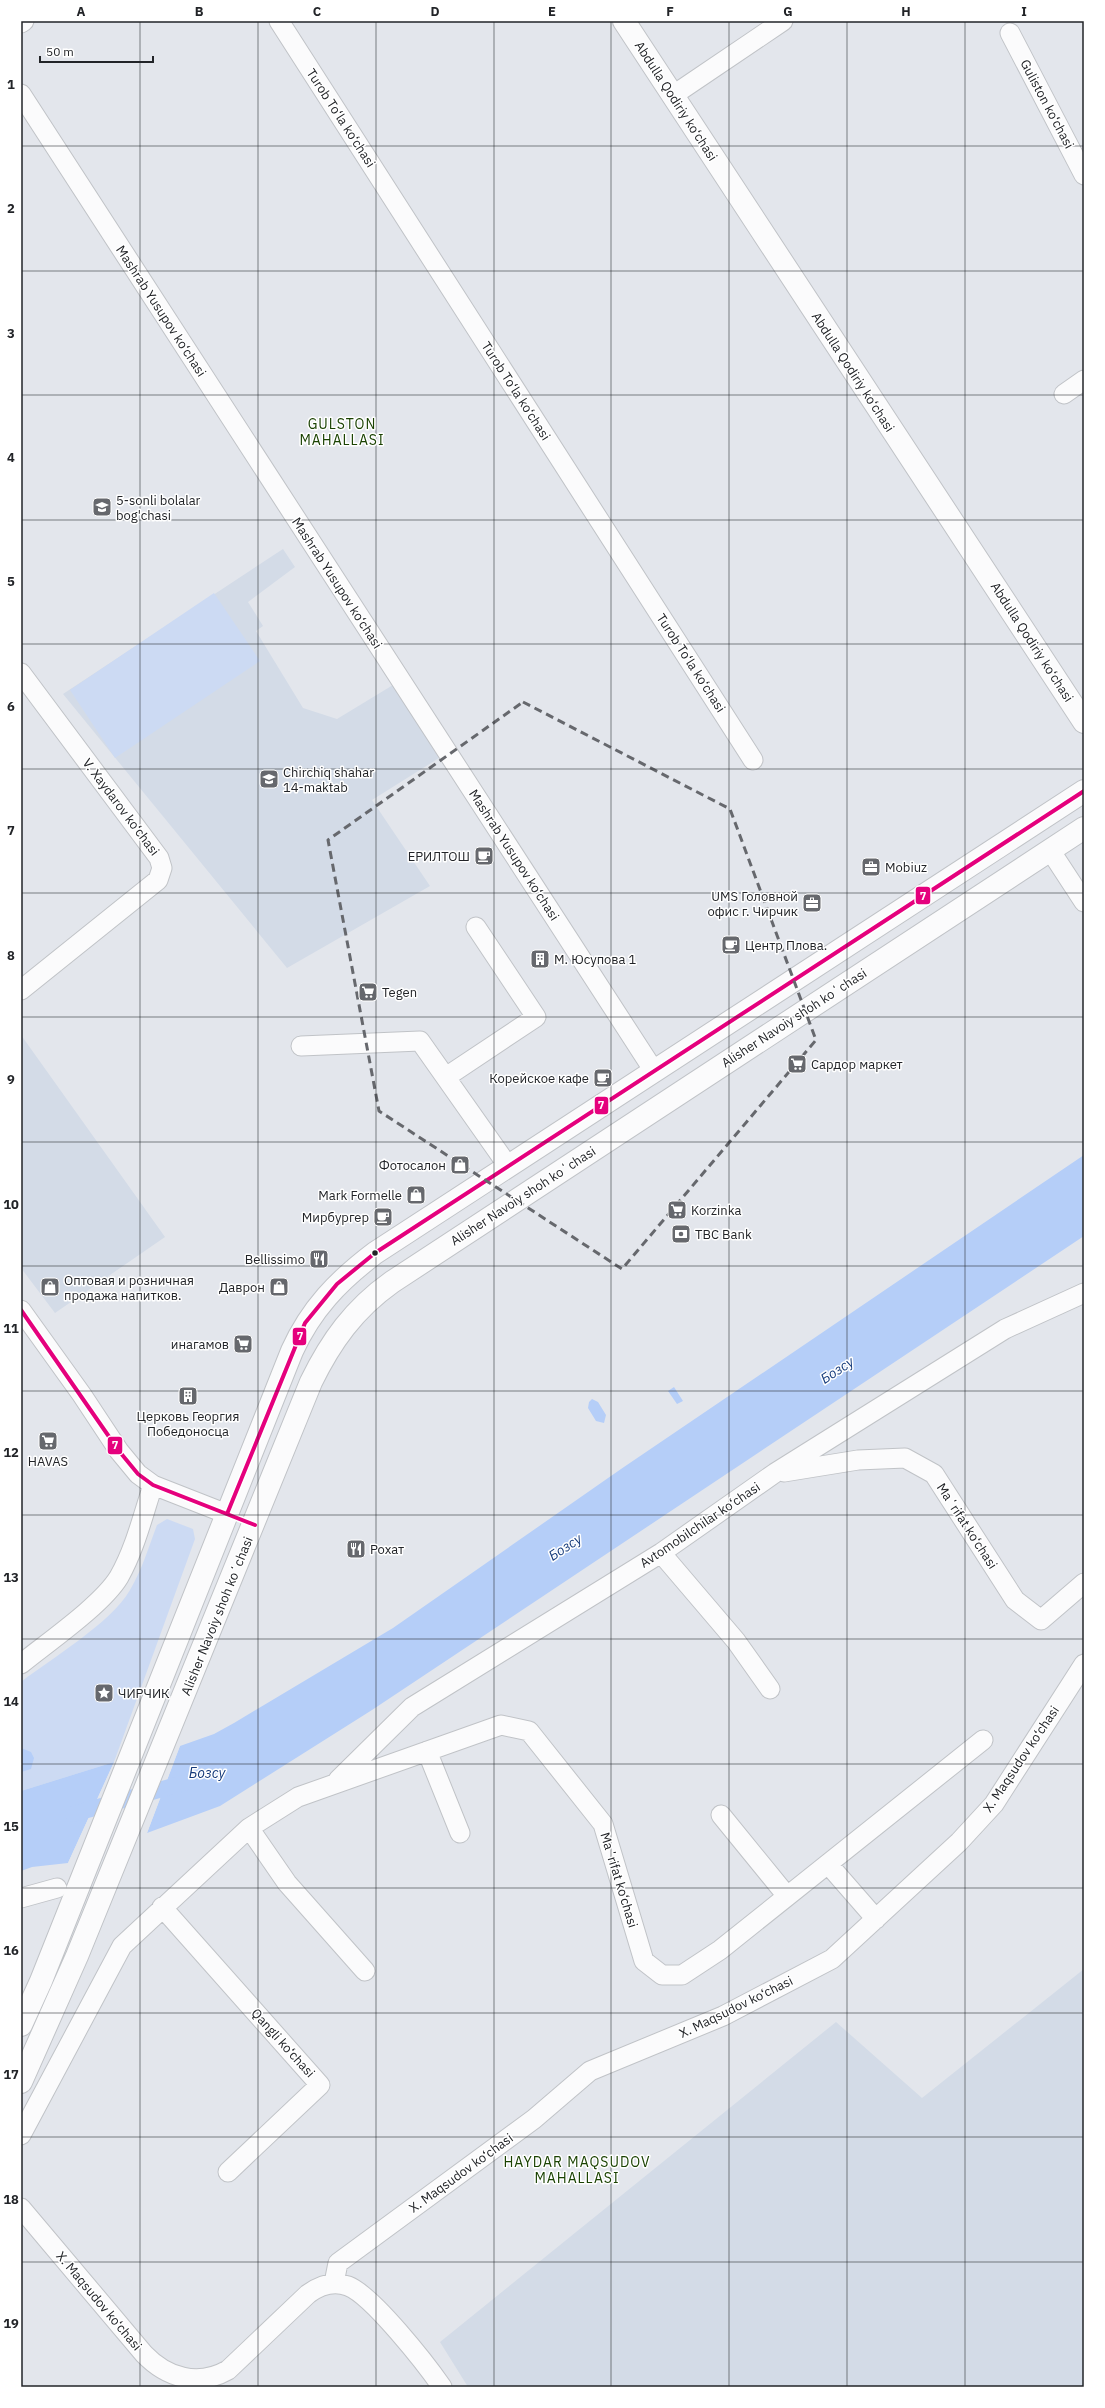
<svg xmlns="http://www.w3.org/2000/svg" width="1105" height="2408" font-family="'IBM Plex Sans',sans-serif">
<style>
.built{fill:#d3dbe7}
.green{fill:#ccdaf3}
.water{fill:#b5cef8}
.pier{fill:#e3e6ec}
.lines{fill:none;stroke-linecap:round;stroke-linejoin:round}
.canal{stroke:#b5cef8;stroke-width:16}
.minor-casing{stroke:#c0c3c7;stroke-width:21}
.major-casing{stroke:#c0c3c7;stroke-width:24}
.minor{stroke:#fbfbfc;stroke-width:19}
.major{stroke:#fbfbfc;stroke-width:22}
.bus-1-casing{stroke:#fff;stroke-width:7}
.bus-1{stroke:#e5007d;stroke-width:4}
.marked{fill:none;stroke:#66686d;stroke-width:3;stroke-dasharray:8 5;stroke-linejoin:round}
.grid{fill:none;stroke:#222428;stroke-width:1;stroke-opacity:0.55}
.bus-dot{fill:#222428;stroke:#fff;stroke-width:1.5}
.labels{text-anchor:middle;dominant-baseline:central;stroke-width:3;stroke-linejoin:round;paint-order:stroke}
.street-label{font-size:13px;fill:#222428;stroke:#fff}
.poi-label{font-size:13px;fill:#222428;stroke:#fff;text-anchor:start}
.neighbourhood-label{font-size:14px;letter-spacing:1px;fill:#1a4202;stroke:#fff}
.water-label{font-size:14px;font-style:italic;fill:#143a7b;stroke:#fff}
.line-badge{stroke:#fff;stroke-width:1.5}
.badge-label{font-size:11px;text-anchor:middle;font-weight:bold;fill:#fff}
.neatline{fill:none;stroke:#222428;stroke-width:1.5}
.grid-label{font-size:13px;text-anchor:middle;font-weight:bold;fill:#222428}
</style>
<rect width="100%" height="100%" fill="#e3e6ec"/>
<!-- built -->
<path class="built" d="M283,549L295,567L248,602L263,626L256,631L303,708L337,719L393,685L439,758L372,800L430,886L287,968L63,694Z
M21,1035L165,1237L55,1313L21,1268Z
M1084,1969V2387H468L440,2342L836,2022L922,2098Z"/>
<!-- green -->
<path class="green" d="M214,593L260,661L115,758L70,690Z
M167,1519L193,1529L195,1539L114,1762L21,1791V1682C52,1658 111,1623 130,1590C142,1570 149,1546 157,1525Z"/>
<!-- water -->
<path class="water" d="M1084,1155V1236L372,1710L220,1806L147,1833L180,1746L214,1734L234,1723L393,1628L621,1469Z
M674,1387L683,1401L677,1404L668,1391Z
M592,1399L598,1402L606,1415L604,1423L596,1421L588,1408L589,1402Z
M21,1748L31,1752L34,1758L31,1769L21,1772Z
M114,1762L68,1863L32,1867L21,1871V1791Z"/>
<!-- pier -->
<path class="pier" d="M181,1743L147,1833L146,1834L179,1745Z
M115,1760L116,1763L70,1862L68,1863Z"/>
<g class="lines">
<!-- canal -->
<path class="canal" d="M73,1814L184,1783"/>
<!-- minor casing -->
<g class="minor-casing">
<path id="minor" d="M279,21L753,760
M21,23L24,21
M1010,33L1084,175
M21,94L654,1071
M672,96L783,21
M1064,394L1084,380
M21,673L159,858L162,868L158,880L21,990
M1050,850L1084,902
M301,1046L420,1041L508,1166
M446,1077L536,1017L476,927
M21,1310L82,1395L119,1451L138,1474L153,1485L227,1514
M784,1472L858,1460L905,1458L934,1474L1015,1600L1041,1620L1084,1583
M661,1553L736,1641L770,1689
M21,1664C48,1642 102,1605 119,1577C135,1549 143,1515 153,1485
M427,1751L460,1833
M338,1780L412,1707L661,1553L775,1473L1005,1329L1084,1293
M721,1815L787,1896
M249,1828L287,1883L365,1971
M828,1864L876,1919
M21,1898L57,1888
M162,1907L320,2085L228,2172
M21,2135L122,1946L249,1828L298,1797L501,1725L529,1731L603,1824L644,1961L662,1975H682L720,1950L983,1740
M21,2208L144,2354C167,2378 198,2387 228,2370L308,2294C320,2285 334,2281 348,2286C372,2295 426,2364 442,2387
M334,2283L338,2263L534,2119L590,2071L723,2016L832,1959L959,1842L994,1804L1084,1664"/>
</g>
<!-- major casing -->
<g class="major-casing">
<path id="major" d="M624,21L1084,722
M21,2025L41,1981L292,1351C311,1309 338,1281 375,1253L1084,791
M21,2082L77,1956L311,1382C331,1341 354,1309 392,1282L1084,828"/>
</g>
<!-- minor -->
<use href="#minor" class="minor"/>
<!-- major -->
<use href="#major" class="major"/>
<!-- bus-1 casing -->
<g class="bus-1-casing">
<path id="bus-1" d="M21,1310L119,1451L138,1474L153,1485L255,1525
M227,1514L305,1323L337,1284L375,1253L1084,791"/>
</g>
<!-- bus-1 -->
<use href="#bus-1" class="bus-1"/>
</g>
<!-- marked area -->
<path class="marked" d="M523,702L730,809L816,1040L622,1269L379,1111L328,840Z"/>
<!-- grid -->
<path class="grid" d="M140,21V2387M258,21V2387M376,21V2387M494,21V2387M611,21V2387M729,21V2387M847,21V2387M965,21V2387M21,146H1084M21,271H1084M21,395H1084M21,520H1084M21,644H1084M21,769H1084M21,893H1084M21,1017H1084M21,1142H1084M21,1266H1084M21,1391H1084M21,1515H1084M21,1639H1084M21,1764H1084M21,1888H1084M21,2013H1084M21,2137H1084M21,2262H1084"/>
<!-- icons -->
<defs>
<g id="school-square" transform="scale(1)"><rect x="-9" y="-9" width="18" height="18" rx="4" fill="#66686d" stroke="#fff"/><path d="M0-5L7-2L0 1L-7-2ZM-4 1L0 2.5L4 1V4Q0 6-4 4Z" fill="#fff"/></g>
<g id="cafe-square" transform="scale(1)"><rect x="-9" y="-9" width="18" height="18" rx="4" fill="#66686d" stroke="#fff"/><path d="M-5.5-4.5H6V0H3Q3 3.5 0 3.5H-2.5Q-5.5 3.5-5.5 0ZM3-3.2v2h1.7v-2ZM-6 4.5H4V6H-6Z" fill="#fff"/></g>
<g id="office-square" transform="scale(1)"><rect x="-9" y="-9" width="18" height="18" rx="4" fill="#66686d" stroke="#fff"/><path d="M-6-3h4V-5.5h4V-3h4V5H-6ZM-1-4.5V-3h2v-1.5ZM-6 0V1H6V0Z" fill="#fff"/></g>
<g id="building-square" transform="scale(1)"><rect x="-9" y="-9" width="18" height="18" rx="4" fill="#66686d" stroke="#fff"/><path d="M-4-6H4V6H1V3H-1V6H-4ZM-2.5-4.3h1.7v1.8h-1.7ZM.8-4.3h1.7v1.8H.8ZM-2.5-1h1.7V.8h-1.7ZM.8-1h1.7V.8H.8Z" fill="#fff"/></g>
<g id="supermarket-square" transform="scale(1)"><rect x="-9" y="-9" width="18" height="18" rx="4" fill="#66686d" stroke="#fff"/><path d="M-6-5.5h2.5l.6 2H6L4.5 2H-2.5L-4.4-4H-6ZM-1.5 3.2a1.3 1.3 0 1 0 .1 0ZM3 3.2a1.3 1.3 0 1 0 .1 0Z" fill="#fff"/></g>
<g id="shop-square" transform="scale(1)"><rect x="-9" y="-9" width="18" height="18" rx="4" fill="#66686d" stroke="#fff"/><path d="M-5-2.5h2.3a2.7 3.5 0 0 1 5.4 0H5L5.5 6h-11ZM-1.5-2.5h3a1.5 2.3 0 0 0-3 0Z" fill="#fff"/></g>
<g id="bank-square" transform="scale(1)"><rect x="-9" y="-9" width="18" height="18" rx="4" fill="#66686d" stroke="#fff"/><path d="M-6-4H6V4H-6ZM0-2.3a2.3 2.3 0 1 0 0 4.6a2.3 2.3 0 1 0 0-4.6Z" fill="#fff"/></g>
<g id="restaurant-square" transform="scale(1)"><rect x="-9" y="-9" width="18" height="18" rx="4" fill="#66686d" stroke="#fff"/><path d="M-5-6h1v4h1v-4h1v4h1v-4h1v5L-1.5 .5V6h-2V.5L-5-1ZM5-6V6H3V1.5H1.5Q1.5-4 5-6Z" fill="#fff"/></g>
<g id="sight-square" transform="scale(1)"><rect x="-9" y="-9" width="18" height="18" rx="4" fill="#66686d" stroke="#fff"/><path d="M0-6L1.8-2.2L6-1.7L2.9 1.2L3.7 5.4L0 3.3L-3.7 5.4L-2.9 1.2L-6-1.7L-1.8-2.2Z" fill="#fff"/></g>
</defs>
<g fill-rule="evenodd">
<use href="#school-square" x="102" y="507"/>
<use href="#school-square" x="269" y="779"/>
<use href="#cafe-square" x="484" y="856"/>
<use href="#office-square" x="871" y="867"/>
<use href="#office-square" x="812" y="903"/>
<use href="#cafe-square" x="731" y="945"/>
<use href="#building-square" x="540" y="959"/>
<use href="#supermarket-square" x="368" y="992"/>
<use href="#supermarket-square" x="797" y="1064"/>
<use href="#cafe-square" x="603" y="1078"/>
<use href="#shop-square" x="460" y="1165"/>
<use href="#shop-square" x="416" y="1195"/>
<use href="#supermarket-square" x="677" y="1210"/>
<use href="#cafe-square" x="383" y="1217"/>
<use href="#bank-square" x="681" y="1234"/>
<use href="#restaurant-square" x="319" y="1259"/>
<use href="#shop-square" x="50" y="1287"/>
<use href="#shop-square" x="279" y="1287"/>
<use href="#supermarket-square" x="243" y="1344"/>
<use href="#building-square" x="188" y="1396"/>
<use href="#supermarket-square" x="48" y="1441"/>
<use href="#restaurant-square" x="356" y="1549"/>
<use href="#sight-square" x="104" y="1693"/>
</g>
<!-- markers -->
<circle class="bus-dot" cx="375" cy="1253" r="3.5"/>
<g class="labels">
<!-- street labels -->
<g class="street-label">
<text transform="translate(676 101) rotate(57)">Abdulla Qodiriy ko‘chasi</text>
<text transform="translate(1047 104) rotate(62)">Guliston ko‘chasi</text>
<text transform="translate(341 118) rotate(57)">Turob To‘la ko‘chasi</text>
<text transform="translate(161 311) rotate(57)">Mashrab Yusupov ko‘chasi</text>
<text transform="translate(853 372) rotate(57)">Abdulla Qodiriy ko‘chasi</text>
<text transform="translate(516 391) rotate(57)">Turob To‘la ko‘chasi</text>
<text transform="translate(337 583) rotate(57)">Mashrab Yusupov ko‘chasi</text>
<text transform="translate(1032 642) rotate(57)">Abdulla Qodiriy ko‘chasi</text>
<text transform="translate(691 663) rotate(57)">Turob To‘la ko‘chasi</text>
<text transform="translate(121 807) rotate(53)">V. Xaydarov ko‘chasi</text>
<text transform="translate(514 855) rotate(57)">Mashrab Yusupov ko‘chasi</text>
<text transform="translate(794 1018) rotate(-33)">Alisher Navoiy shoh koʻchasi</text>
<text transform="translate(523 1196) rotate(-33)">Alisher Navoiy shoh koʻchasi</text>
<text transform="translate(700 1525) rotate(-34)">Avtomobilchilar ko‘chasi</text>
<text transform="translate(967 1526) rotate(57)">Maʼrifat ko‘chasi</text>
<text transform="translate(217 1616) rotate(-68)">Alisher Navoiy shoh koʻchasi</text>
<text transform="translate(1021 1759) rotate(-56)">X. Maqsudov ko‘chasi</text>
<text transform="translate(619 1880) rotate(73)">Maʼrifat ko‘chasi</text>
<text transform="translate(736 2007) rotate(-26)">X. Maqsudov ko‘chasi</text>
<text transform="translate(283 2043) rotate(48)">Qangli ko‘chasi</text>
<text transform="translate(461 2173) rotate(-36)">X. Maqsudov ko‘chasi</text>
<text transform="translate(99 2301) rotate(50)">X. Maqsudov ko‘chasi</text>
</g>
<!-- poi labels -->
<g class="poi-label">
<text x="116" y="500">5-sonli bolalar<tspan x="116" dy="15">bog'chasi</tspan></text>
<text x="283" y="772">Chirchiq shahar<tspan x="283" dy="15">14-maktab</tspan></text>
<text x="470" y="856" text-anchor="end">ЕРИЛТОШ</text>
<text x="885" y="867">Mobiuz</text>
<text x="798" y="896" text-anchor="end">UMS Головной<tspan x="798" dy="15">офис г. Чирчик</tspan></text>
<text x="745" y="945">Центр Плова.</text>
<text x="554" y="959">М. Юсупова 1</text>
<text x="382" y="992">Tegen</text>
<text x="811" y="1064">Сардор маркет</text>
<text x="589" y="1078" text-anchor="end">Корейское кафе</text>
<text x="446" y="1165" text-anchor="end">Фотосалон</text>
<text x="402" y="1195" text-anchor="end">Mark Formelle</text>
<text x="691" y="1210">Korzinka</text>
<text x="369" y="1217" text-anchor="end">Мирбургер</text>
<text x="695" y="1234">TBC Bank</text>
<text x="305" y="1259" text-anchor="end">Bellissimo</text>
<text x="64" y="1280">Оптовая и розничная<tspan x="64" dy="15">продажа напитков.</tspan></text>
<text x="265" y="1287" text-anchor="end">Даврон</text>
<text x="229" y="1344" text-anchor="end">инагамов</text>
<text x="188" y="1416" text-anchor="middle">Церковь Георгия<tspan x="188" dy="15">Победоносца</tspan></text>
<text x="48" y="1461" text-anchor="middle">HAVAS</text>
<text x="370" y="1549">Рохат</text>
<text x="118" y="1693">ЧИРЧИК</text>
</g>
<!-- neighbourhood labels -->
<g class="neighbourhood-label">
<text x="342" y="424">GULSTON<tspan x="342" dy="16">MAHALLASI</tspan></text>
<text x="577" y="2162">HAYDAR MAQSUDOV<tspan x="577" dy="16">MAHALLASI</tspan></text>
</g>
<!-- water labels -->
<g class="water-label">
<text transform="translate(837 1370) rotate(-33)">Бозсу</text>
<text transform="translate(565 1547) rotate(-33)">Бозсу</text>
<text x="207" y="1773">Бозсу</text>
</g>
</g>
<g class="line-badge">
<rect x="915" y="886" width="16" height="19" rx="4" fill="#e5007d"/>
<rect x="594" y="1096" width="15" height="19" rx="4" fill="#e5007d"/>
<rect x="292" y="1327" width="15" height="19" rx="4" fill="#e5007d"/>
<rect x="107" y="1436" width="16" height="19" rx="4" fill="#e5007d"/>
</g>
<g class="badge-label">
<text x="923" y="900">7</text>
<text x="601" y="1109">7</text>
<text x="300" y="1340">7</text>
<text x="115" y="1449">7</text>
</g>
<!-- border -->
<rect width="1105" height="2408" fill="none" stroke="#ffffff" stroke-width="44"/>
<!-- scale -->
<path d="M40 56v6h113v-6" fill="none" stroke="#222428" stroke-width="2"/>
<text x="46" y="56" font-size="12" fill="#222428" stroke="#ffffff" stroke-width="3" paint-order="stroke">50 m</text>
<rect x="22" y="22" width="1061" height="2364" class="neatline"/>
<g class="grid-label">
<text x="81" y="16">A</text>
<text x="199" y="16">B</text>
<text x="317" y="16">C</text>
<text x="435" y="16">D</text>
<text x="552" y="16">E</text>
<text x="670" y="16">F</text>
<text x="788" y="16">G</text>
<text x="906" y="16">H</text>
<text x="1024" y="16">I</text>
<text x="11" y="89">1</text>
<text x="11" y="213">2</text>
<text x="11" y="338">3</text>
<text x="11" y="462">4</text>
<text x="11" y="586">5</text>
<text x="11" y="711">6</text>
<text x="11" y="835">7</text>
<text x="11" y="960">8</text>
<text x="11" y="1084">9</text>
<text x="11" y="1209">10</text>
<text x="11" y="1333">11</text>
<text x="11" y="1457">12</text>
<text x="11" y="1582">13</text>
<text x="11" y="1706">14</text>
<text x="11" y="1831">15</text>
<text x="11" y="1955">16</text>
<text x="11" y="2079">17</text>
<text x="11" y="2204">18</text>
<text x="11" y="2328">19</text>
</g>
</svg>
